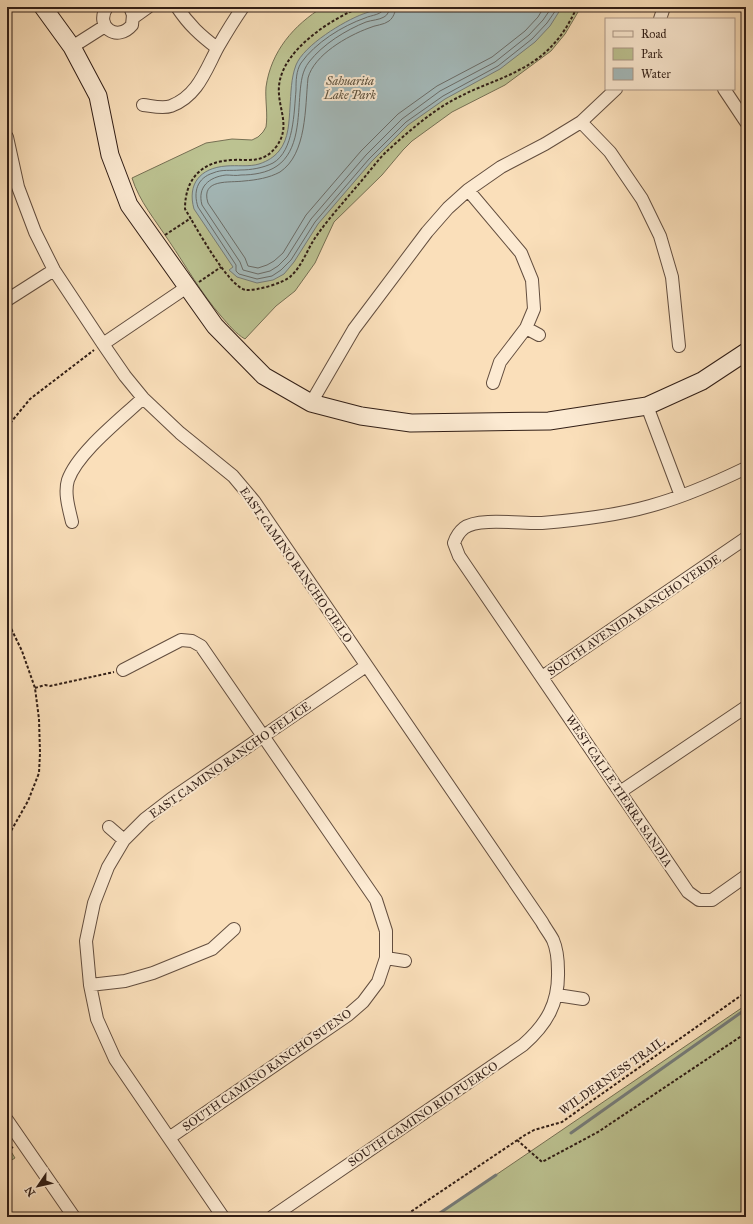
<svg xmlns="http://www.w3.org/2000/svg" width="753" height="1224" font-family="'IM FELL Great Primer',serif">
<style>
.green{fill:#bcc291;stroke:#767054}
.water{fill:#a4babb;stroke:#767c79}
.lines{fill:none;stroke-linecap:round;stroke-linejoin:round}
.shore{stroke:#6a6c68;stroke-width:1}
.stream{stroke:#767c79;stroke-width:3}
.street-casing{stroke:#634e3f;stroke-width:14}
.secondary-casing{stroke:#311e16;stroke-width:19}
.path{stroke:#311e16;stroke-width:2;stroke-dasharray:3 2;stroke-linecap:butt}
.street{stroke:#fcead2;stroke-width:12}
.secondary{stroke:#fcead2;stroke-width:17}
.labels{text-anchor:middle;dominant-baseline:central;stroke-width:4;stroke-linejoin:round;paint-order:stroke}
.park-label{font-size:12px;font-style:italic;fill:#5b4f3b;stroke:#fcead2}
.street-label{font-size:12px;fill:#311e16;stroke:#fcead2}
</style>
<rect width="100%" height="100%" fill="#fadfba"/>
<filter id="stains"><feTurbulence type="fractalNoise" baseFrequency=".005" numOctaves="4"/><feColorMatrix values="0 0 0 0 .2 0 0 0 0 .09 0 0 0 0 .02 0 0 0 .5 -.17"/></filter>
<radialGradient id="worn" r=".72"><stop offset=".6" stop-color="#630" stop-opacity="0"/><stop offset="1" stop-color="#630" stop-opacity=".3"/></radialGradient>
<!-- green -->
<path class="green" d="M323,7H581L565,34L551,51L505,85L452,112L412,141L403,150L382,175L334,222L315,263L295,291L276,306L245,339C236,334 228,324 221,316C201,293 186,266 169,241C156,221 139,201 132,178L206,143L232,139L252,140L258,137L263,132L266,127C268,114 265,100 266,87C271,51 294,25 323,7Z
M746,1005V1217H434Z
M7,1145L15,1158L7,1163Z"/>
<!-- water -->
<path class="water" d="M387,7H562L550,26L535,42L500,69L445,99L408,125L372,161L318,224L294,262L284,274L273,280L257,283L237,277L229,270L233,267L194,209C187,184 200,168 226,166C237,165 249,167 259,164C268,161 274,157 279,151C289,139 289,121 290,107C291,93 291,78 296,65C304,45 344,21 363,14C371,11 379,9 387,7Z"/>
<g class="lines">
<!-- shore -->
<path class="shore" d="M384,7C384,15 371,15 365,18C342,26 315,43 301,63C296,71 296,81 296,90C294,112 294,151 273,163C263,168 251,170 240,170C231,171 222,169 213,173C197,178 193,192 198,207L236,265V271L239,274L257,279L272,276L281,270L291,260L315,222L369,159L406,122L443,96L498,66L532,39L547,23L558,7
M390,7C389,11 388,15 384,17C379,20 372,20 366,22C346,30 323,44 309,62C302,71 301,82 300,93C298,117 299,151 277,166C267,173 253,175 241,175C236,176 231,175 226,175C209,177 197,187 202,205L240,262L243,270L258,274L270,271L278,266L287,257L311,219L366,155L402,119L440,91L495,62L529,35L543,20L552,7
M396,7C395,12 394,17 389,21C384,25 375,25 369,28C347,36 314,55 308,78C305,107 307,154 280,172C269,178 256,180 244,181C230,183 200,178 208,203L245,258L248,266L258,268L267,265L274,261L283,253L306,215L361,151L398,114L437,86L492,57L525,31L538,17L544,7"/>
<!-- stream -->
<path class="stream" d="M571,1133L746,1009
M434,1217L496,1175"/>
<!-- street casing -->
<g class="street-casing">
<path id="street" d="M107,7C94,26 117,43 132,25L133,15L130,7
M177,7C189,25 200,35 217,48
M134,17L148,7
M660,19L664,7
M72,47L105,26
M724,89L746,122
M143,105C152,106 163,109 171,106C198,96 206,69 218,47C226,33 234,20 243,7
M581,122L610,152L642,199L660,236L672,277L679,346
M7,137L18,187L35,232L54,270L103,344L125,376L143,398L180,433L233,476L254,501L542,922C545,928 550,934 553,940C557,949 558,961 558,971C559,1003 547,1024 523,1045L272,1217
M468,190L521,253L532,280L534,309L526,328L500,362L493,383
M7,300L54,270
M526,328L539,335
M103,344L187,287
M311,403L354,329L427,232L448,208L468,190L501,167L545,144L581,122L616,89
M647,406L681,496
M746,468C715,483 683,497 650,506C615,516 578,520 542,523C523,524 478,517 464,528C459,532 456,537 454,543L459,556L688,892L699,900H712L746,876
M72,522C69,509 64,493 68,480C78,452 121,419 143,398
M123,670L181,640L192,641L201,646L376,900L386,931V958L378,982L363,1002L348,1015L169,1138
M542,677L746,538
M620,792L746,707
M109,827L124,840
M386,958L405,961
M90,985L125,981L153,973L212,949L234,929
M557,995L583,999
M7,1120L74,1217
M223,1217L115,1059L97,1019L90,985L86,941L94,903L108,867L124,840L145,819L171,799L366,666"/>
</g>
<!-- secondary casing -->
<g class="secondary-casing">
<path id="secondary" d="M43,7L72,47L98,96L110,155L129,205L215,326L264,376L311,403L361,416L411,423L549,421L647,406L702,381L746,352"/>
</g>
<!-- path -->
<path class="path" d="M361,7C331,19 282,50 279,86C277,108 292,126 276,147C263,164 249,159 231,160C201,162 185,179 185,209C195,225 228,287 246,290C256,291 284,283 291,276C302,266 307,250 315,238C328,219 343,203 357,186C367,175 376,162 386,152C408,132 435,108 461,96C480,86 501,80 519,70C547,56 564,36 577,7
M165,235L191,218
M199,282L221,267
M7,427L30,399L94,350
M7,620L22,651L35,688L39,719L40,753L39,773L28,801L7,838
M35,688L45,685L50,686L114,672
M517,1140L542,1162L598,1132L746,1033
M7,1151L13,1147
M403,1217L525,1135L534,1130L562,1122L746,992"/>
<!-- street -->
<use href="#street" class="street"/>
<!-- secondary -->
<use href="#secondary" class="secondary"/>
</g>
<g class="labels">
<!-- park labels -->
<g class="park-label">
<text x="350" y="81">Sahuarita<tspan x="350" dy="14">Lake Park</tspan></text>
</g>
<!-- street labels -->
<g class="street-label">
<text transform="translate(296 565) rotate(55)">EAST CAMINO RANCHO CIELO</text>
<text transform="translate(634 615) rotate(-34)">SOUTH AVENIDA RANCHO VERDE</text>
<text transform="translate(230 760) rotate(-35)">EAST CAMINO RANCHO FELICE</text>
<text transform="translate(619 791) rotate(56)">WEST CALLE TIERRA SANDIA</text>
<text transform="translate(267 1070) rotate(-35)">SOUTH CAMINO RANCHO SUENO</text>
<text transform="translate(612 1076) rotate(-35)">WILDERNESS TRAIL</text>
<text transform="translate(423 1114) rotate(-34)">SOUTH CAMINO RIO PUERCO</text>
</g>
</g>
<!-- margin -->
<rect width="753" height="1224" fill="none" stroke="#fadfba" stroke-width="24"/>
<rect x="8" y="8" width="737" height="1208" fill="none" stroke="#311e16" stroke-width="2"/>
<rect x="12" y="12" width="729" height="1200" fill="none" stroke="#311e16"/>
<!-- legend -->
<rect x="605" y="18" width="130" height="72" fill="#fcead2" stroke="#ab9887"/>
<rect x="613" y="31" width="20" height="6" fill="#fcead2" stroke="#ab9887"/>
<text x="641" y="38" font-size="12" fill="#311e16">Road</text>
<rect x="613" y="48" width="20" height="12" fill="#bcc291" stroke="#ab9887"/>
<text x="641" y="58" font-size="12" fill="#311e16">Park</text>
<rect x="613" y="68" width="20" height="12" fill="#a4babb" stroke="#ab9887"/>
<text x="641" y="78" font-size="12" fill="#311e16">Water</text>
<!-- north arrow -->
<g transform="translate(38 1186) rotate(236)" stroke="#fcead2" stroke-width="3" paint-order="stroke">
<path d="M0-3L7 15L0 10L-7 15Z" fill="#311e16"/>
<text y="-6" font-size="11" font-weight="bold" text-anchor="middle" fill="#311e16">N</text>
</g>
<rect width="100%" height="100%" filter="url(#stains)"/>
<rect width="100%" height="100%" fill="url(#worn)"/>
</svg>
